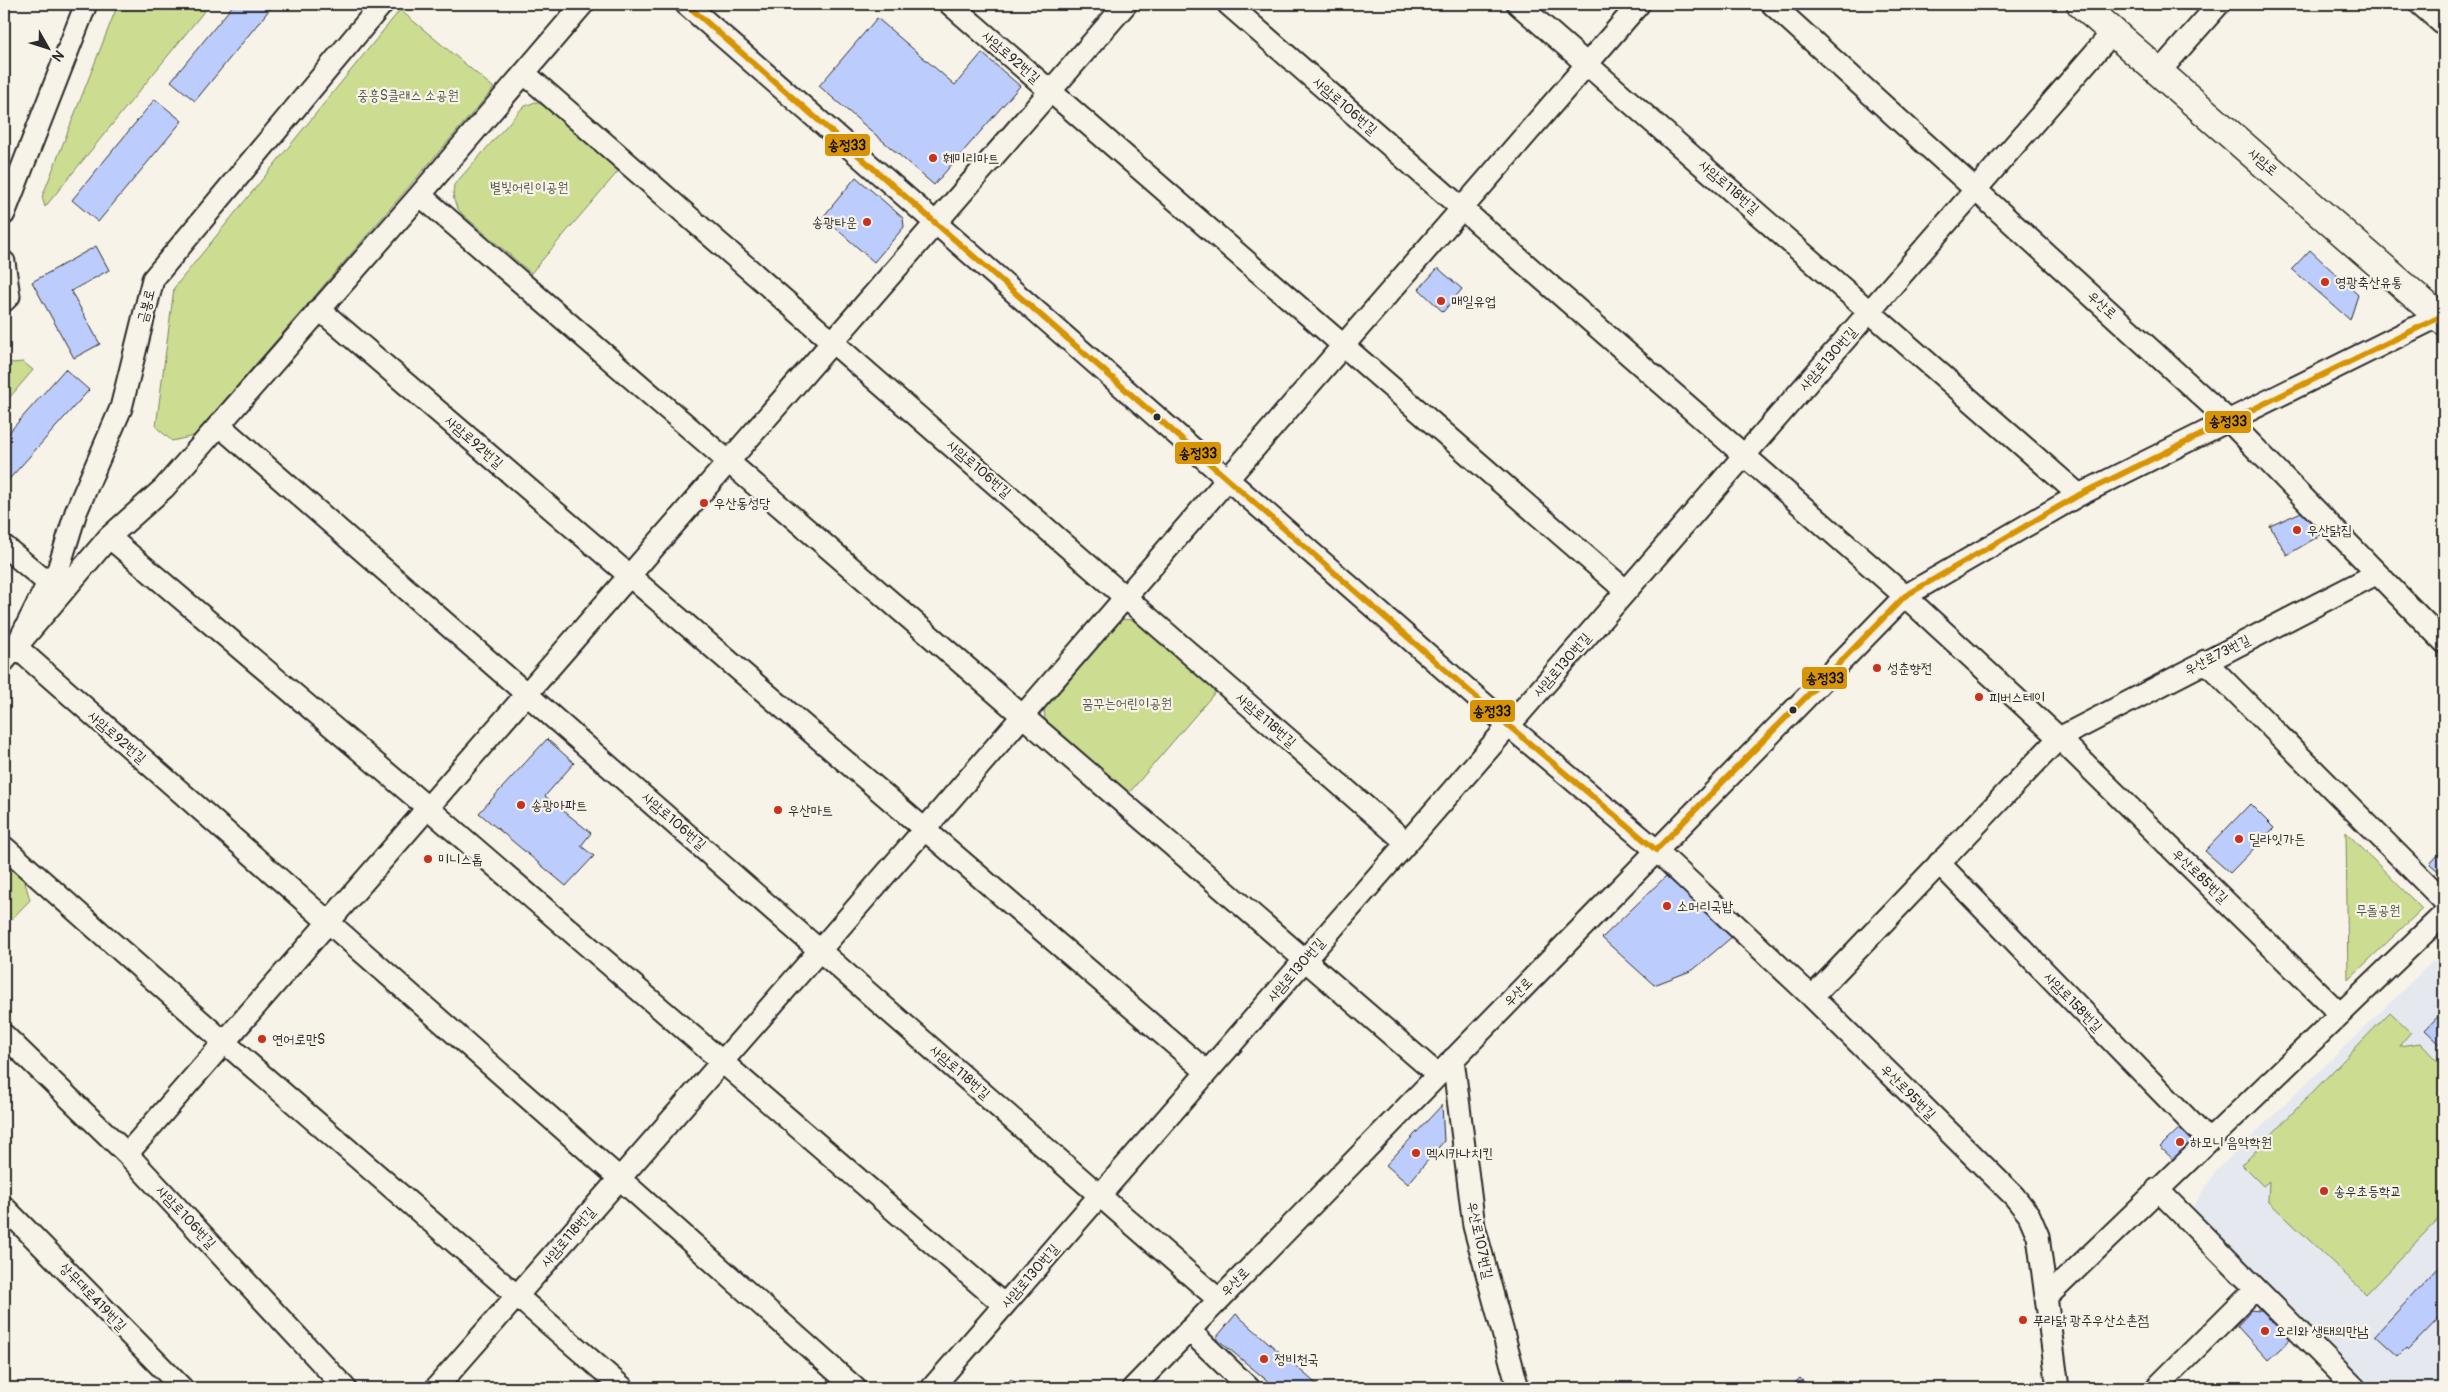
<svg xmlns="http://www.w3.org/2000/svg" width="2448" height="1392" font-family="Pangolin,'Poor Story',sans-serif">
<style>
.built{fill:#e5e8ee}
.green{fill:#ccdd92;stroke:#7c845e}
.building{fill:#bccdfd;stroke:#2b2b2b}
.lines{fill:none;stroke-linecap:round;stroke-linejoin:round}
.minor-casing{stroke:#2b2b2b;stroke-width:25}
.major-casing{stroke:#2b2b2b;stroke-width:31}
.minor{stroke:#f7f3e8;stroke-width:21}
.major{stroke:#f7f3e8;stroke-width:28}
.bus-1-casing{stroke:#f7f3e8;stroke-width:10}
.bus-1{stroke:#d89406;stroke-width:6}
.poi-dot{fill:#c8321e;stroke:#f7f3e8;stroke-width:2}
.bus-dot{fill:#2b2b2b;stroke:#f7f3e8;stroke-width:2}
.labels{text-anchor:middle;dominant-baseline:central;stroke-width:4.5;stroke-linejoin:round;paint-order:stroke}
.street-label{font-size:14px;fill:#2b2b2b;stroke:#f7f3e8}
.park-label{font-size:14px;fill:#535845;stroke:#f7f3e8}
.poi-label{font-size:14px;fill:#2b2b2b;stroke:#f7f3e8;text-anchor:start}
.line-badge{stroke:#f7f3e8;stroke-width:2}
.pale-badge-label{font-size:14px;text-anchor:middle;font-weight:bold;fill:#111}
</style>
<rect width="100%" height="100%" fill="#f7f3e8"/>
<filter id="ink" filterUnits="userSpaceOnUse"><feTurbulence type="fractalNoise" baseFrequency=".02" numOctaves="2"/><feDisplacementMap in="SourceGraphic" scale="10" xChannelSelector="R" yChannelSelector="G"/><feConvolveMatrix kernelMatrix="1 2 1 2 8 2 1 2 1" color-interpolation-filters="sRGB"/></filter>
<g filter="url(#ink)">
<!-- built -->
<path class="built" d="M2433,961L2444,962V1388H2372L2191,1210L2216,1171Z"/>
<!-- green -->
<path class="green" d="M118,4H210L45,207L42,197Z
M400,10L494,88L194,436L172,441L156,427L174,288Z
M535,102L551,108L621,168L531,273L462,214C454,205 452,197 454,185L523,107Z
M4,359L11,363L23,362L33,370L4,404Z
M1120,619L1135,620L1217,690L1129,793L1045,720L1044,706Z
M2346,832L2422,909L2348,980Z
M4,863L24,879L30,900L4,927Z
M2390,1012L2411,1032L2399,1046L2420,1043L2444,1068V1213L2366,1294L2268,1201L2269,1181L2263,1186L2242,1165Z"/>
<!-- building -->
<path class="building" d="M234,4H274L195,101L171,81Z
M877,18L955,85L982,53L1020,86L934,185L819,86Z
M155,99L182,121L98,222L72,200Z
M856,177L903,218L904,227L874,262L823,217Z
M96,246L109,270L71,291L100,344L74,358L32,282Z
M2310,250L2358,295L2350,320L2292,269Z
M1438,268L1462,289L1443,312L1419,289Z
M65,369L89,390L4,485V438Z
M2308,509L2324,533L2287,555L2270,526Z
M547,739L574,763L545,796L591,833L581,846L594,856L566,886L479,813Z
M2250,804L2274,828L2230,873L2205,851Z
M2444,848V876L2430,864Z
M1666,876L1733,936L1693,970L1654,985L1602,938Z
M2444,1010V1048L2425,1030Z
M1442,1105L1444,1141L1408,1184L1386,1165Z
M2185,1123L2199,1137L2175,1161L2160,1147Z
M2444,1262V1313L2408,1350L2406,1348L2398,1356L2375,1335Z
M2252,1310L2268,1312L2293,1337L2268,1360L2237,1326Z
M1236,1314L1269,1343L1321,1388H1276L1216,1338Z
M1800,1378L1810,1388H1789Z
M1011,1379L1021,1388H1002Z"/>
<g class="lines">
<!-- minor casing -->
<g class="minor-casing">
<path id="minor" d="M686,4L1509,726L1656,850L1812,997L2014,1196L2029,1215L2038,1236L2058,1388
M950,4L1626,591
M1228,4L1905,596L2059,738L2340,1014
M1518,4L2079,495
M1772,4L2228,420L2444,642
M2420,4L2444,25
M2159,72L2219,4
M524,73L1407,843
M420,195L1438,1075
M4,214L86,4
M4,262L9,296L4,301
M319,309L1207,1072
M219,425L1218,1299
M109,537L164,488L420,195L583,4
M4,546L48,583
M4,661L16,647L48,583L58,570L76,512L121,408L153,279L382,4
M2205,661L2444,901
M4,847L224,1042L623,1388
M1939,863L2208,1140
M1812,997L2059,738L2376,574
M4,1035L127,1154L345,1388
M1453,1059L1474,1226L1518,1388
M127,1154L1126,4
M2157,1189L2355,1388
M4,1207L182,1388
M2047,1297L2444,914
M1189,1330L1249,1388
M436,1388L820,950L1639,4
M855,1388L619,1178L16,647L109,537L428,808L1004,1305
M932,1388L2113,32
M1133,1388L1905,596L2079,495L2439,316
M2156,1388L2255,1289"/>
</g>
<!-- major casing -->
<g class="major-casing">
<path id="major" d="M2081,4L2444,321"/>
</g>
<!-- minor -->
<use href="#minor" class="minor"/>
<!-- major -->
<use href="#major" class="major"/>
<!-- bus-1 casing -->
<g class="bus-1-casing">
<path id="bus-1" d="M686,4L1509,726L1656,850
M1656,850L1905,596L2079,495L2444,315"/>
</g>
<!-- bus-1 -->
<use href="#bus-1" class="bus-1"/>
</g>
</g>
<!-- markers -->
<g class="poi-dot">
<circle cx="933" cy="158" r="5"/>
<circle cx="867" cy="222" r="5"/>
<circle cx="2325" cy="282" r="5"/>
<circle cx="1441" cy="301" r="5"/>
<circle cx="704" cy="503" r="5"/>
<circle cx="2297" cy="530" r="5"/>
<circle cx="1877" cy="668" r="5"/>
<circle cx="1979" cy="697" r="5"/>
<circle cx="521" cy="805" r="5"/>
<circle cx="778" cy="810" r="5"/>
<circle cx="2239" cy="839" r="5"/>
<circle cx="428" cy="859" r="5"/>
<circle cx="1667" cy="906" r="5"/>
<circle cx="262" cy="1039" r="5"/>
<circle cx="2180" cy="1142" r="5"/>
<circle cx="1416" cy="1153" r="5"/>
<circle cx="2324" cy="1191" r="5"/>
<circle cx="2023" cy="1320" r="5"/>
<circle cx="2265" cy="1331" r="5"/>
<circle cx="1264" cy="1359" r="5"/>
</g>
<g class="bus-dot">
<circle cx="1157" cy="417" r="4.5"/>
<circle cx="1793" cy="710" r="4.5"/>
</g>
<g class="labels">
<!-- street labels -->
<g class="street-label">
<text transform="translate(1011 57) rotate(41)">사암로92번길</text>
<text transform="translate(1345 106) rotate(41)">사암로106번길</text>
<text transform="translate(2263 162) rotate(41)">사암로</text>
<text transform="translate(1729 187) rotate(41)">사암로118번길</text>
<text transform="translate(2102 305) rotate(42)">우산로</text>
<text transform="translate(146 306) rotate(-76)">금봉로</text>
<text transform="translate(1828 359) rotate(-49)">사암로130번길</text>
<text transform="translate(474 442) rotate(41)">사암로92번길</text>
<text transform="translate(979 469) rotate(41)">사암로106번길</text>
<text transform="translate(2217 655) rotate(-27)">우산로73번길</text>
<text transform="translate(1562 665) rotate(-49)">사암로130번길</text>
<text transform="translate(1266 720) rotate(41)">사암로118번길</text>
<text transform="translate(117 737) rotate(41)">사암로92번길</text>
<text transform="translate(674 821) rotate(41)">사암로106번길</text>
<text transform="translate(2200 876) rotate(44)">우산로85번길</text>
<text transform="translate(1296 970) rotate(-49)">사암로130번길</text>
<text transform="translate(1518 992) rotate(-46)">우산로</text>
<text transform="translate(2073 1002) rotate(46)">사암로158번길</text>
<text transform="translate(960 1072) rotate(41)">사암로118번길</text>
<text transform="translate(1908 1092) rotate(45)">우산로95번길</text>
<text transform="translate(186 1217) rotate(47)">사암로106번길</text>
<text transform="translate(568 1237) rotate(-49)">사암로118번길</text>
<text transform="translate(1480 1240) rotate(78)">우산로107번길</text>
<text transform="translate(1030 1276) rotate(-49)">사암로130번길</text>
<text transform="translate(1235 1282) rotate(-46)">우산로</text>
<text transform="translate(93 1297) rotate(46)">상무대로419번길</text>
</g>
<!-- park labels -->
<g class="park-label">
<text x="408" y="95">중흥S클래스 소공원</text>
<text x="529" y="187">별빛어린이공원</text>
<text x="1127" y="703">꿈꾸는어린이공원</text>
<text x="2378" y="910">무돌공원</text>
</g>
<!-- poi labels -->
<g class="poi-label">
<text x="943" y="158">훼미리마트</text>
<text x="857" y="222" text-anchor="end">송광타운</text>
<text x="2335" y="282">영광축산유통</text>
<text x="1451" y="301">매일유업</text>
<text x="714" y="503">우산동성당</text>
<text x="2307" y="530">우산닭집</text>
<text x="1887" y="668">성춘향전</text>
<text x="1989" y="697">피버스테이</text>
<text x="531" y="805">송광아파트</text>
<text x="788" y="810">우산마트</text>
<text x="2249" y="839">딜라잇가든</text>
<text x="438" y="859">미니스톱</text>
<text x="1677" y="906">소머리국밥</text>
<text x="272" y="1039">연어로만S</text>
<text x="2190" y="1142">하모니 음악학원</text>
<text x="1426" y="1153">멕시카나치킨</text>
<text x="2334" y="1191">송우초등학교</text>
<text x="2033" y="1320">푸라닭 광주우산소촌점</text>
<text x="2275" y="1331">오리와 생태의만남</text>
<text x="1274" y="1359">정비천국</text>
</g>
</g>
<g class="line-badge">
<rect x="824" y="133" width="47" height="24" rx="5" fill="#d89406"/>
<rect x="2204" y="410" width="48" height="24" rx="5" fill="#d89406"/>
<rect x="1174" y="441" width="48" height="24" rx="5" fill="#d89406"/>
<rect x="1801" y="666" width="47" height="24" rx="5" fill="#d89406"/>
<rect x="1469" y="699" width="47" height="24" rx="5" fill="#d89406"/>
</g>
<g class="pale-badge-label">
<text x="847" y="150">송정33</text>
<text x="2228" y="426">송정33</text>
<text x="1198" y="458">송정33</text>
<text x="1825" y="683">송정33</text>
<text x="1492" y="716">송정33</text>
</g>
<!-- margin -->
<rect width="2448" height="1392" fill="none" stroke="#f7f3e8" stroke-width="20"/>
<rect x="10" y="10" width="2428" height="1372" fill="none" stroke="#2b2b2b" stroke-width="2" filter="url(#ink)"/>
<!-- north arrow -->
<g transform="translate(48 48) rotate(129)" stroke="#f7f3e8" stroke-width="4" paint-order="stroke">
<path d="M0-4L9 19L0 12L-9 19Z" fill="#2b2b2b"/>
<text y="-8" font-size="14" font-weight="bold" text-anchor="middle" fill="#2b2b2b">N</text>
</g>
</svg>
